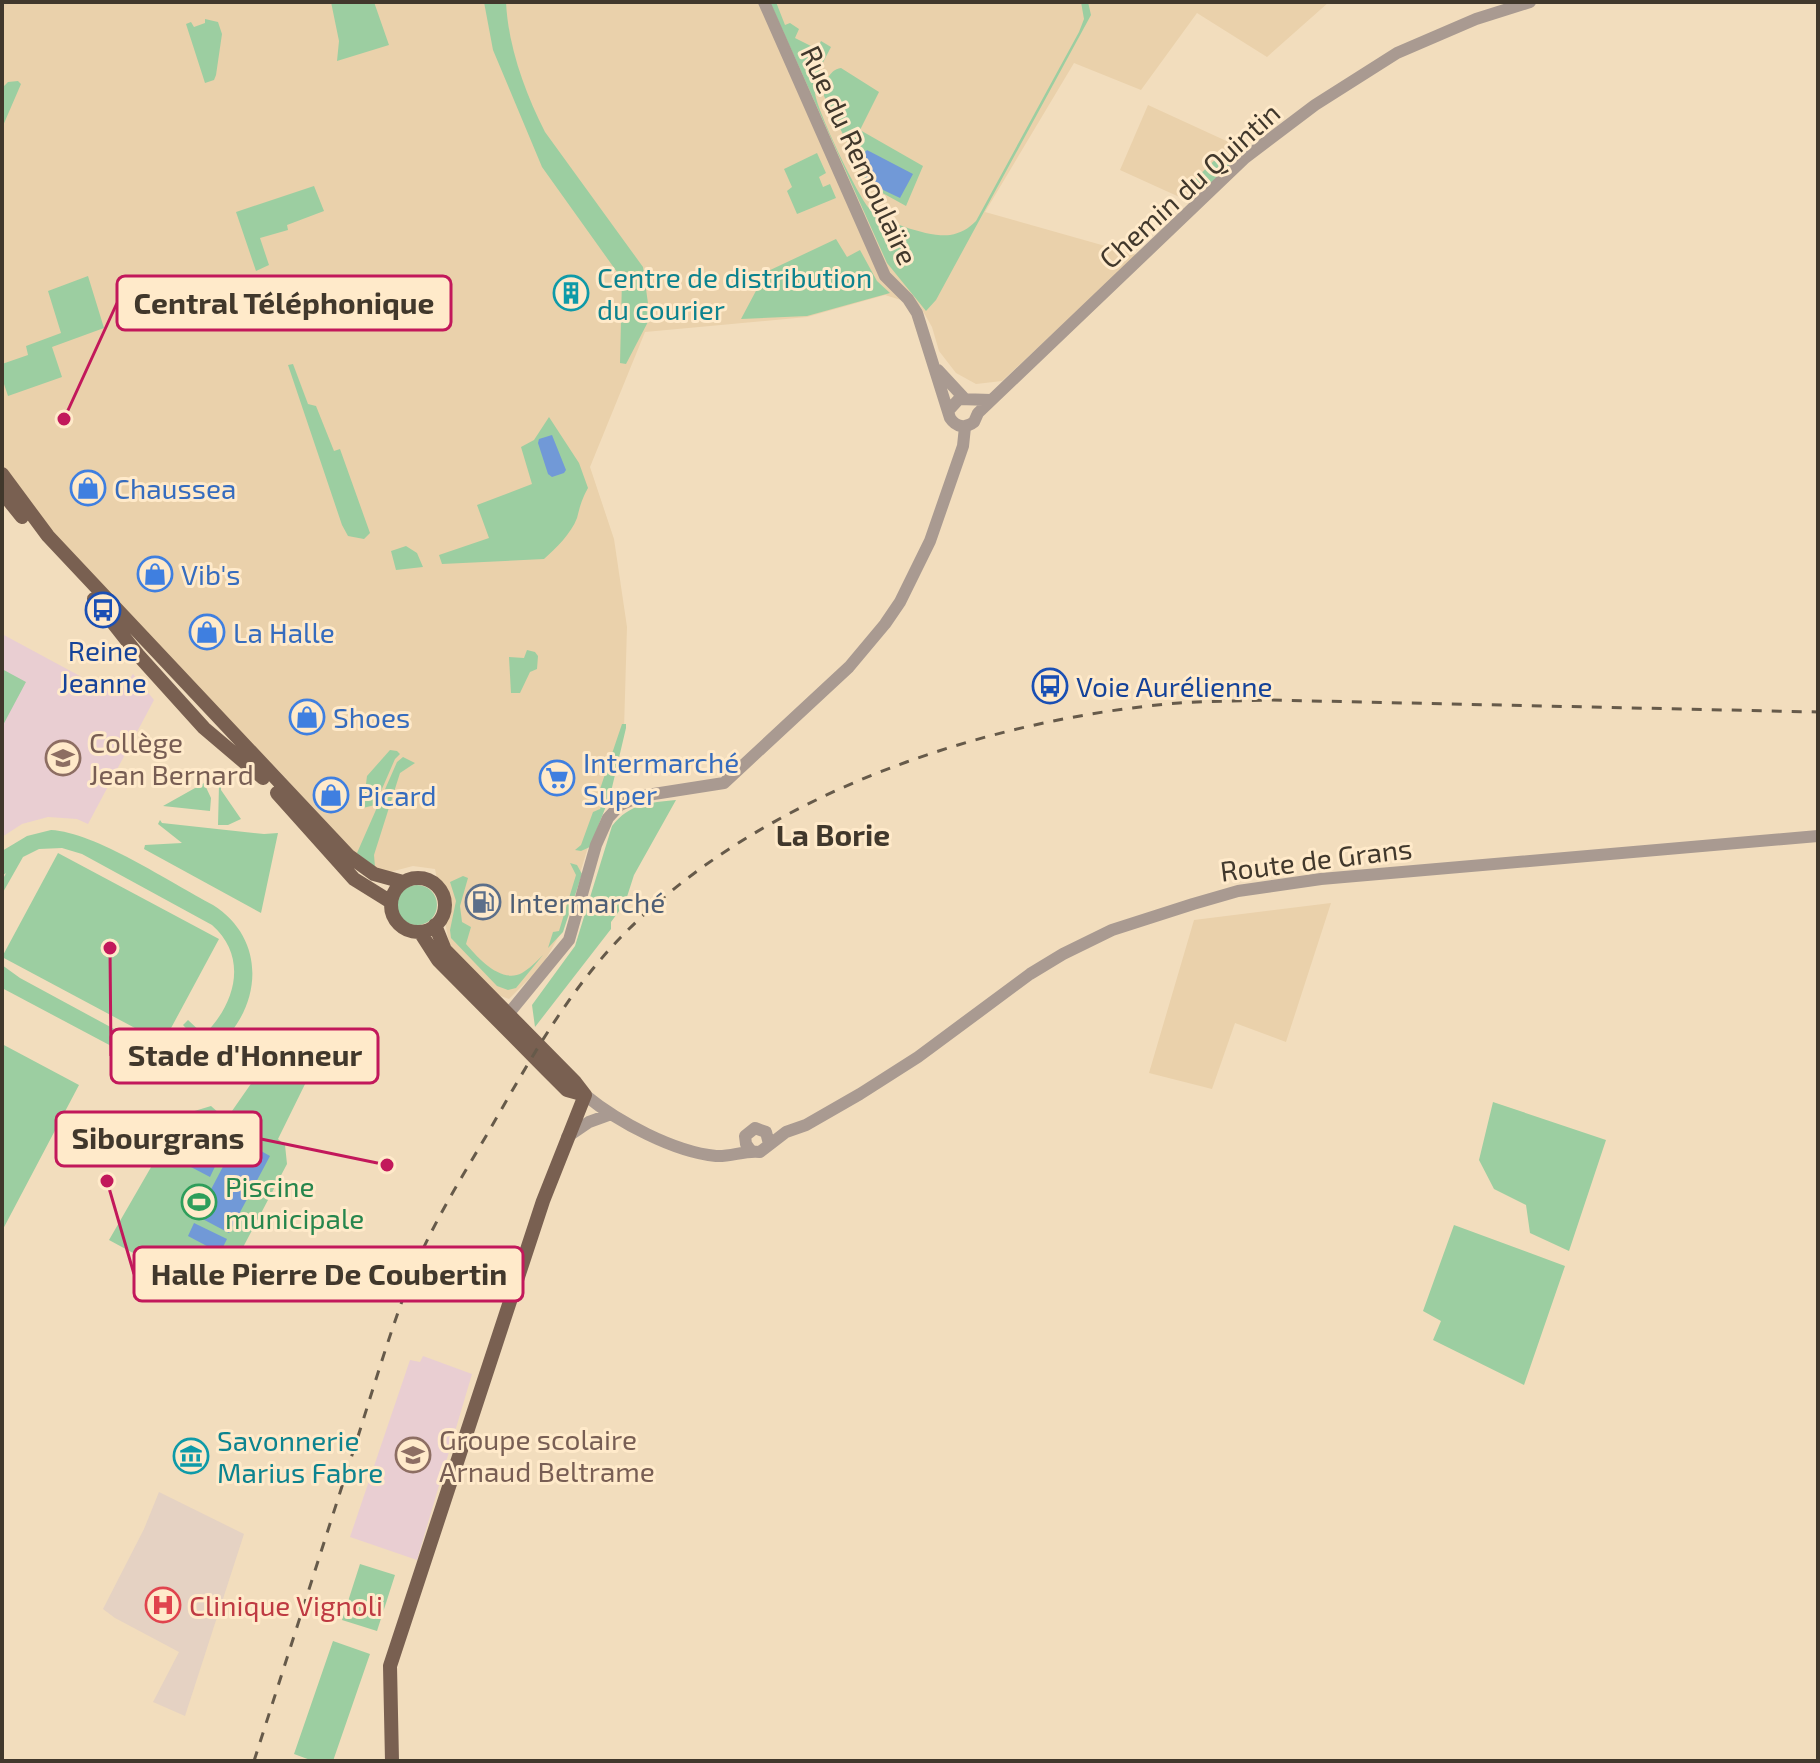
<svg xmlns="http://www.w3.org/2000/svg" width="1820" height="1763" font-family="'Exo 2',sans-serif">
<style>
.built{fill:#ead1ab}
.education{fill:#e9ced2}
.medical{fill:#e5d2c3}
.green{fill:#9ccea1}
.water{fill:#7199d7}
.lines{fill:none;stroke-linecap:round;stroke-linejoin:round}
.minor{stroke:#a99a91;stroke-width:12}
.major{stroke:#796051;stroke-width:14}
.rail{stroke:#665a4a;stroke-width:3;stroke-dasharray:10 10;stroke-linecap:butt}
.labels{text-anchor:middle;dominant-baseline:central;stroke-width:6;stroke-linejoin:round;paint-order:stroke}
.street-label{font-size:28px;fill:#41382c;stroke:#ffeaca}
.culture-label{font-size:28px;fill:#0d838f;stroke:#ffeaca;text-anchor:start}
.shop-label{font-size:28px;fill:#366cbe;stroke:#ffeaca;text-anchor:start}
.transit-label{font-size:28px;fill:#164399;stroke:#ffeaca}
.education-label{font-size:28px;fill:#785e54;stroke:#ffeaca;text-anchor:start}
.service-label{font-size:28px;fill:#4e5e75;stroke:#ffeaca;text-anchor:start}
.leisure-label{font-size:28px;fill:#27864d;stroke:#ffeaca;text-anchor:start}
.health-label{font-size:28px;fill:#be3a42;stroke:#ffeaca;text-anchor:start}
.neighbourhood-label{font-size:30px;font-weight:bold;fill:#41382c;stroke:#ffeaca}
.leader{fill:none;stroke:#c2185b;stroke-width:3}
.callout-dot{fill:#c2185b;stroke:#ffeaca;stroke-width:3}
.callout{fill:#ffeaca;stroke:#c2185b;stroke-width:3}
.callout-label{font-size:30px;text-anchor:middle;font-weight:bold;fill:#41382c}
</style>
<rect width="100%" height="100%" fill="#f2ddbd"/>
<!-- built -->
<path class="built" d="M2,2H1329L1267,57L1197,13L1141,90L1074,63L985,212L1137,255L1002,381L976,384L956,373L939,351L932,327L920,306L885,295L807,317L645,332L590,467L614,539L627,627L624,729L563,929L541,967L509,999L498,995L450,948L435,869L413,866L390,872L375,869L349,847L278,770L232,727L69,553L2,470Z
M1148,105L1246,150L1200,193L1186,200L1120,170Z
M1331,903L1286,1042L1235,1023L1212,1089L1149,1073L1194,920Z"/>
<!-- education -->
<path class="education" d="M2,634L117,696L133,674L154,700L88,824L77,819L48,817L22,824L2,837Z
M423,1356L472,1374L417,1560L350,1537L410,1360L420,1362Z"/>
<!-- medical -->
<path class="medical" d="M159,1492L244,1534L185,1716L153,1702L179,1652L115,1618L103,1609L144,1529Z"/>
<!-- green -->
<path class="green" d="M331,2H374L389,45L337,61L339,41Z
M484,2H506C508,46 525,93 545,132L643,267L650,318L626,364L620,363L622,279L542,167L493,50Z
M770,2H776L785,25L790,23L799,29L795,38L817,49L821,41L831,47C824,61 815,75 815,92C815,107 858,196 869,208C883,222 931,238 950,235C961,233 968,229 976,221L1079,32L1084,19L1081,2H1088L1091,15L936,300L926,311L887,263Z
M205,19L218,22L222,34L216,75L214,80L205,83L186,24L191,22L194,27L205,23Z
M841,68L879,92L860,130L923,166L906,206L868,185L824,96C825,84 828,70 841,68Z
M18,81L21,84L2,128V88L8,82Z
M817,153L826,173L819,177L823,187L830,184L836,198L797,214L787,191L792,187L784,169Z
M1220,155L1233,158L1235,161L1207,188L1195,189L1193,181Z
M314,186L324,211L287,225L288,230L260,238L269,265L256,271L236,212Z
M836,239L847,257L860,250L877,281L890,293L807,316L741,319L766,272Z
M88,276L104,328L52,347L62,377L8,396L2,378V364L28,355L26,346L61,333L48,291Z
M293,364L308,404L316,406L334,451L340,449L370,533L364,539L348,536L342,525L288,365Z
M549,417L579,463L588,488C582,499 580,506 577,518C571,534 556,548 544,559L442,564L439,555L489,538L477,505L532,484L521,447L534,440Z
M406,546L417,553L423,567L396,570L391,551Z
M527,650L535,652L538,656L537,669L530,672L520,693H511L509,657L524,658Z
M2,669L26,682L2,727Z
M622,724H626V728L610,796L590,847L581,851L575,850L581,845L593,812L600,809L604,798L598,795Z
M390,750L397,751L400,754L395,759L375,805L363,808L367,776Z
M403,757L415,763L400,773L374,855L375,867L357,853L397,762Z
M204,783L211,798L210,811L163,806Z
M219,785L221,786V790L241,819L228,825H218Z
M676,800L634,875L625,903L611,922V929L535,1027L532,1005L575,946L612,826C630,803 649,803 676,800Z
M160,820L162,823L264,834L278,833L261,913L144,849L145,845L182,843L158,824Z
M51,830C95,832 171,883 213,905C268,940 262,1008 216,1048L225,1057L220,1062L210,1053L191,1062L179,1082L2,988V965L20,978L140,1043C159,1051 179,1050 197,1040L183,1025L188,1020L204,1035C235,1004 249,958 212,925L82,854L62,848L39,849L23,857L2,894V881L6,873L2,876V851L27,836Z
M58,853L219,939L163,1043L2,957Z
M570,863L577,865L582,874L563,932L548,948L553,932L559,931L576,875Z
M463,876L468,878L460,906L462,922L471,927L466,944C478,958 501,984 522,973C529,969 537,961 543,955L516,988L508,990L497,986L451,938L450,930L456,901L450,882Z
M397 905a20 20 0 1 1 40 0a20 20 0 1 1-40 0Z
M2,1044L79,1085L2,1231Z
M270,1064H279L309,1076L278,1139L285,1145L287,1164L231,1270L232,1284L207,1293L109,1240L154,1162L147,1144L166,1112L178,1116L211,1106L220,1114L232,1111L262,1068Z
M1493,1102L1606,1140L1569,1251L1530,1233L1526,1205L1494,1189L1479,1160Z
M1454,1225L1565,1266L1524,1385L1433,1340L1441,1321L1423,1311Z
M360,1564L395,1575L377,1631L342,1620Z
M333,1641L370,1654L333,1761H313L294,1754Z"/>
<!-- water -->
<path class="water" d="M867,150L913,174L900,198L879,188L863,175V154Z
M552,435L566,470L564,473L552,477L548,474L538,443L539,439Z
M238,1138L270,1156L229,1233L197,1216Z
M202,1142L222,1152L210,1177L189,1166Z
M194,1223L227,1239L220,1253L188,1236Z"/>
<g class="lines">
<!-- minor -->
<path class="minor" d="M764,2L885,276L908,299L917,313L950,418C956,427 965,429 974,422L978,413L1245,158L1315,105L1397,53L1476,19L1530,2
M938,370L964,398
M949,410L959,399L991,400
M505,1018L569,940L596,845L608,818L620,805L641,796L724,783L849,667L885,624L900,602L930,541L963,446L965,427
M585,1095C618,1122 674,1152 716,1156C731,1157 745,1150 760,1152L786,1132L806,1125L860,1094L918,1057L1030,974L1063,954L1112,930L1193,904L1238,891L1321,879L1818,836
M567,1137L589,1122L611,1114
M751,1151L746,1144L745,1136L755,1128L766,1132L769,1144"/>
<!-- major -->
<path class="major" d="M2,474L48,536L349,856L374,874L403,882
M2,492L22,517
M94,599L139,656L204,728L263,778
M277,793L354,879L391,902
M391 905a27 27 0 1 1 54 0a27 27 0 1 1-54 0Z
M435,925L445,950L575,1082L585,1095
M420,932L438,960L547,1070L567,1090L585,1095
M392,1761L390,1666L543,1201L585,1095"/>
<!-- rail -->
<path class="rail" d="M254,1761C287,1658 320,1555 353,1452C373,1390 391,1327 415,1267C436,1217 466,1171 493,1124C531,1058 568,992 621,937C760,794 984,719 1179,703C1209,701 1239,701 1269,700L1818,712"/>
</g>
<!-- icons -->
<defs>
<g id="building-ring" transform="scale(1.8)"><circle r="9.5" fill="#ffeaca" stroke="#0f9aa8" stroke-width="1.5"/><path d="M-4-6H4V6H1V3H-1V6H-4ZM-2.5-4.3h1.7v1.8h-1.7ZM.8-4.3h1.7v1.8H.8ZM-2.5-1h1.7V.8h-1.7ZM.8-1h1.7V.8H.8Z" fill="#0f9aa8"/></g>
<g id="shop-ring" transform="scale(1.8)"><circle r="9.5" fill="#ffeaca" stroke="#3f7fe0" stroke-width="1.5"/><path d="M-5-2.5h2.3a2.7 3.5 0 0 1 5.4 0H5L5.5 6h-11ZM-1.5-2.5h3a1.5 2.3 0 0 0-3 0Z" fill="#3f7fe0"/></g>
<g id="bus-ring" transform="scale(1.8)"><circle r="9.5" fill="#ffeaca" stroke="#1a4fb4" stroke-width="1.5"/><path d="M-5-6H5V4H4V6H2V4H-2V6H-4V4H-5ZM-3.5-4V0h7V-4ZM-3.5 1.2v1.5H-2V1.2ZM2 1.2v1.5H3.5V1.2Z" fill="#1a4fb4"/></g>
<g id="school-ring" transform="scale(1.8)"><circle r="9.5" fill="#ffeaca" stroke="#8d6e63" stroke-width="1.5"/><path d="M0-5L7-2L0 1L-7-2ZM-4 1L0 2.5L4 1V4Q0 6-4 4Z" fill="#8d6e63"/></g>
<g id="supermarket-ring" transform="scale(1.8)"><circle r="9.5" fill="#ffeaca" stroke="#3f7fe0" stroke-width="1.5"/><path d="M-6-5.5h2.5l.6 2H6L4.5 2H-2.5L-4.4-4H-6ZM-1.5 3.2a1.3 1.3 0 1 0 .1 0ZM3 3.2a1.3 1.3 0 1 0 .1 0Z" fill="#3f7fe0"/></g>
<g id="fuel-ring" transform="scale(1.8)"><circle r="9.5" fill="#ffeaca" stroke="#5c6f8a" stroke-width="1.5"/><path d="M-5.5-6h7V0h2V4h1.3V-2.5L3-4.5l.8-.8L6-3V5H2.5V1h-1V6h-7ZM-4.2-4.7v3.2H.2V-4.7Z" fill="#5c6f8a"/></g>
<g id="stadium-ring" transform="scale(1.8)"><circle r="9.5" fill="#ffeaca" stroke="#2e9e5b" stroke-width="1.5"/><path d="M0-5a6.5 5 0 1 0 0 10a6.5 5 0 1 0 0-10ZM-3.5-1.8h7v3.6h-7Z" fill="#2e9e5b"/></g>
<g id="museum-ring" transform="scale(1.8)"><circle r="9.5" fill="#ffeaca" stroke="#0f9aa8" stroke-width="1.5"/><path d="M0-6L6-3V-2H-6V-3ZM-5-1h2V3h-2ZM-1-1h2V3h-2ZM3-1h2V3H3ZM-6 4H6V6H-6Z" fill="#0f9aa8"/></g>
<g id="hospital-ring" transform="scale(1.8)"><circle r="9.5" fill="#ffeaca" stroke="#e0444e" stroke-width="1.5"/><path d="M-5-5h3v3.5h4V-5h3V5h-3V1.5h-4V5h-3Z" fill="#e0444e"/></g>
</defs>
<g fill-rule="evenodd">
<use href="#building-ring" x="571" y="293"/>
<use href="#shop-ring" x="88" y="488"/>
<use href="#shop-ring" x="155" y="574"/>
<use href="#bus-ring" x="103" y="610"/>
<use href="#shop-ring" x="207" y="632"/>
<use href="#bus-ring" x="1050" y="686"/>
<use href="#shop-ring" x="307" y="717"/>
<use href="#school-ring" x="63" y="758"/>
<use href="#supermarket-ring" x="557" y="778"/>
<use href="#shop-ring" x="331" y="795"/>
<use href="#fuel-ring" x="483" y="902"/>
<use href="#stadium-ring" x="199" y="1202"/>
<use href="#school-ring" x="413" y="1455"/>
<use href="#museum-ring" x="191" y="1456"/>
<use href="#hospital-ring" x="163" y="1605"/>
</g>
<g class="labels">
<!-- street labels -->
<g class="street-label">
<text transform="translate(860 155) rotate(65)">Rue du Remoulaïre</text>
<text transform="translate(1189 185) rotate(-42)">Chemin du Quintin</text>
<text transform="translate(1316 859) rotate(-7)">Route de Grans</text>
</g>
<!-- culture labels -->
<g class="culture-label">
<text x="597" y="277">Centre de distribution<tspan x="597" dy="32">du courier</tspan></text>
<text x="217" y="1440">Savonnerie<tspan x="217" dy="32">Marius Fabre</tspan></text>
</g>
<!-- shop labels -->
<g class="shop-label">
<text x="114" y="488">Chaussea</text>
<text x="181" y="574">Vib's</text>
<text x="233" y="632">La Halle</text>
<text x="333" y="717">Shoes</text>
<text x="583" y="762">Intermarché<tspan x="583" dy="32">Super</tspan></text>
<text x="357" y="795">Picard</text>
</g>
<!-- transit labels -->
<g class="transit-label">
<text x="103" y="650">Reine<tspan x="103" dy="32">Jeanne</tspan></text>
<text x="1076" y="686" text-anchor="start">Voie Aurélienne</text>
</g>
<!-- education labels -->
<g class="education-label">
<text x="89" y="742">Collège<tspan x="89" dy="32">Jean Bernard</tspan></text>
<text x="439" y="1439">Groupe scolaire<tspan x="439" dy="32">Arnaud Beltrame</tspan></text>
</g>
<!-- service labels -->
<g class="service-label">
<text x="509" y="902">Intermarché</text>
</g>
<!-- leisure labels -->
<g class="leisure-label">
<text x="225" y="1186">Piscine<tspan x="225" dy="32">municipale</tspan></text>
</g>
<!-- health labels -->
<g class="health-label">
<text x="189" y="1605">Clinique Vignoli</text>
</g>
<!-- neighbourhood labels -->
<g class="neighbourhood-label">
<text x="833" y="834">La Borie</text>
</g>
</g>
<!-- callouts -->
<path class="leader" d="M64 419L117 303M110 948L111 1056M387 1165L261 1139M107 1181L134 1274"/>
<g class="callout-dot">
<circle cx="64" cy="419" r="8"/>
<circle cx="110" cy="948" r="8"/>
<circle cx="387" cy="1165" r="8"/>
<circle cx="107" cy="1181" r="8"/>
</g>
<g class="callout">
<rect x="117" y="276" width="334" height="54" rx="8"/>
<rect x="111" y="1029" width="267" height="54" rx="8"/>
<rect x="56" y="1112" width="205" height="54" rx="8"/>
<rect x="134" y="1247" width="389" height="54" rx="8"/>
</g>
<g class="callout-label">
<text x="284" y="314">Central Téléphonique</text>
<text x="245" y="1066">Stade d'Honneur</text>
<text x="158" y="1149">Sibourgrans</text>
<text x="329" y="1285">Halle Pierre De Coubertin</text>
</g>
<!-- border -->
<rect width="1820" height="1763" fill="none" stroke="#41382c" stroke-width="8"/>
</svg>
